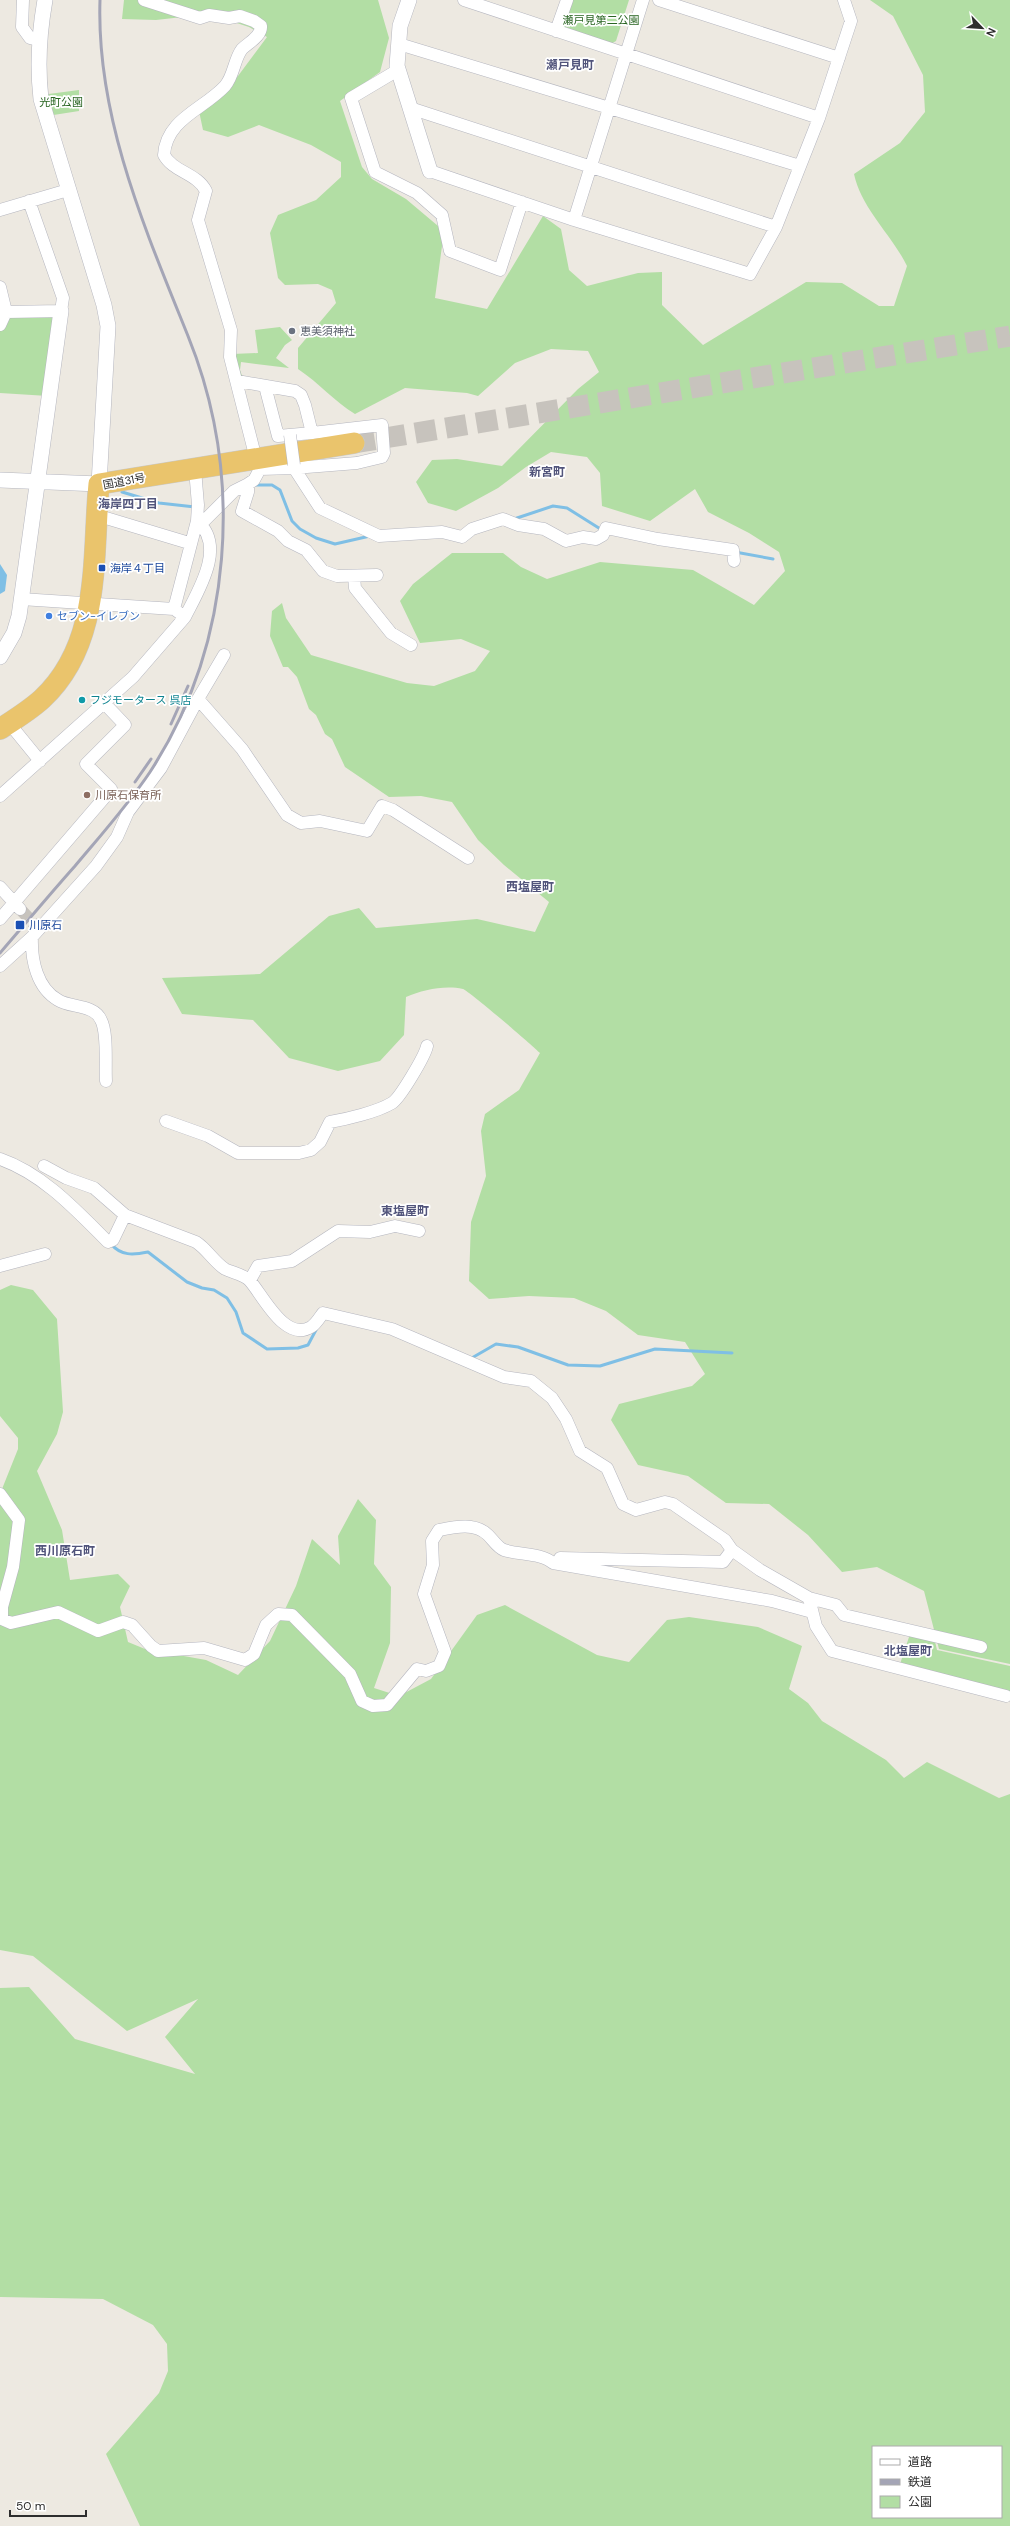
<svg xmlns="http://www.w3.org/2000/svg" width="1010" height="2526" font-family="'DM Sans','Noto Sans JP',sans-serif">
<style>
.green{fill:#b2dea4;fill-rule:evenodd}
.water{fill:#7fbfe5}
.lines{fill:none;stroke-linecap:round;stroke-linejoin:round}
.stream{stroke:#7fbfe5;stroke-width:3}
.minor-tunnel{stroke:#c7c3bd;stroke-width:12;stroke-dasharray:12 6;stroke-linecap:butt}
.trunk-tunnel{stroke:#c7c3bd;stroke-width:21;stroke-dasharray:21 10;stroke-linecap:butt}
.minor-casing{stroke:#b5b6bf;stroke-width:13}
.tertiary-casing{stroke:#b5b6bf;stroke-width:16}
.trunk-casing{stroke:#c8c8c8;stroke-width:22}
.minor{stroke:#fff;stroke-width:12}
.tertiary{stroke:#fff;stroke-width:15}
.trunk{stroke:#eac46c;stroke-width:21}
.rail{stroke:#a4a5b6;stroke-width:3}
.minor-bridge-casing{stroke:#b5b6bf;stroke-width:13;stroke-linecap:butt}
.minor-bridge{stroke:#fff;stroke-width:12}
.worship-dot{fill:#6b7280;stroke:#fff;stroke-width:1.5}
.transit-dot{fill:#1a4fb4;stroke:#fff;stroke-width:1.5}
.shop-dot{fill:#3f7fe0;stroke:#fff;stroke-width:1.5}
.culture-dot{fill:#0f9aa8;stroke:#fff;stroke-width:1.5}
.education-dot{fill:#8d6e63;stroke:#fff;stroke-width:1.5}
.labels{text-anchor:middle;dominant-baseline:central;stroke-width:3.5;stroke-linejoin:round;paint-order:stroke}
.park-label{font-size:11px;fill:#296522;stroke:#fff}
.worship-label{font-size:11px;fill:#5b616d;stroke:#fff;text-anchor:start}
.street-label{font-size:11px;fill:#2d2d2d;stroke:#fff}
.transit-label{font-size:11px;fill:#164399;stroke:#fff;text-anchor:start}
.shop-label{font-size:11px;fill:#366cbe;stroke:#fff;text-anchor:start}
.culture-label{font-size:11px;fill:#0d838f;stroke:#fff;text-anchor:start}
.education-label{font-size:11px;fill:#785e54;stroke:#fff;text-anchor:start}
.neighbourhood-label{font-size:12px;font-weight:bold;fill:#51547b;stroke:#fff}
</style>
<rect width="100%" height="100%" fill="#ede9e1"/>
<!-- green -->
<path class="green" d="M124,0H378L389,38L380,72L340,101L362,167L372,179L406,199L444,231L435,298L487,309L543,216L561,229L569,270L587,286L638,273L662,272V305L703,345L806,282L842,283L879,306H894L907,266C892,235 861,208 854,174L900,143L925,112L923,75L893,16L870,0H1010V1664L939,1649L924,1591L877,1567L842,1572L808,1535L769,1504L726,1503L688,1476L638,1465L611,1420L619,1404L692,1386L705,1374L685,1342L638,1335L606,1311L574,1298L529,1296L489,1299L469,1281L471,1222L486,1176L481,1131L485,1114L519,1090L540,1053C532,1045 469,991 463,989C444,985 423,990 406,997L404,1035L380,1061L338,1071L289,1058L253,1020L182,1014L162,978L260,974L329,916L359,908L376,928L477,919L535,932L549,902L504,865L478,840L452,802L421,796L389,797L345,767L332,739L325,734L316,715L309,709L297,677L288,667H283L270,636L272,611L282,603L286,618L311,655L407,683L434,686L475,671L490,651L461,639L420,643L400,601L413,584L452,553H503L521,567L547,579L600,562L693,570L754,605L785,571L779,552L749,533L708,512L695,489L650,521L602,506L600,473L587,457L551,452L526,467L498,488L456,511L428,503L416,482L432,460L457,459L502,466L578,389L599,372L588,351L551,349L515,363L478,396L467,393L405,388L355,414C334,401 319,383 298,369V348L336,303L332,290L318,284L285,285L278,278L270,233L278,215L316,200L341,177V162L311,145L259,125L228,137L203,130L199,111L238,76L267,37L249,27L209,14L156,20L122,19Z
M568,0H629L616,41L609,45L559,26Z
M79,90V111L47,116L41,95Z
M59,312L48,396L0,393V329L7,314Z
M280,327L292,340L285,345L276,358L289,368L241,362L240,370L244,381L238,380L232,354L258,353L255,330Z
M11,1285L33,1290L57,1319L63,1412L57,1434L37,1471L62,1530L70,1580L118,1574L130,1586L120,1607L128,1642L145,1649L206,1660L238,1675L270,1641L296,1586L312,1539L340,1565L338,1536L358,1499L376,1520L374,1564L391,1587L390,1643L374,1688L399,1696L431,1679L477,1615L505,1605L597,1655L629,1662L667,1620L689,1617L758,1627L802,1646L789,1689L808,1703L822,1721L886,1760L904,1778L927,1762L999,1798L1010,1794V2526H140L106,2454L159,2393L168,2371L167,2344L153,2325L103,2299L0,2297V1988L29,1987L75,2039L195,2074L165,2037L198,1999L127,2031L33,1956L0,1950V1494L18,1449V1438L0,1416V1290ZM873,2447H1001V2517H873Z
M911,1631L934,1637L937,1650L1010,1666V1694L899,1667Z"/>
<!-- water -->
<path class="water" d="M0,564L7,575L5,591L0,594Z"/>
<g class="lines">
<!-- stream -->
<path class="stream" d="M255,485H272L280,490L292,521L300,529L316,538L335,544L370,536
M122,492L159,503L195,507
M514,519L553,506L567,508L602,530
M735,552L773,559
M111,1244C121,1256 133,1255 148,1252L187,1282L202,1288L214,1290L227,1298L236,1312L243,1333L267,1349L298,1348L308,1345L317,1328
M470,1359L496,1344L518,1347L568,1365L600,1366L655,1349L732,1353"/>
<!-- minor-tunnel -->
<path class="minor-tunnel" d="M20,909L39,929"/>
<!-- trunk-tunnel -->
<path class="trunk-tunnel" d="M354,443L1010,336"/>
<!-- minor casing -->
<g class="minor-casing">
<path id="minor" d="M23,0L22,27L30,38L38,40
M144,0L200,18L209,15L229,18L240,16L254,21L261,26C262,36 248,43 242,49C234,59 234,76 225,86C204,109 166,119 164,155C173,172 197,173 206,191L198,220L231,330L230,357L256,459
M464,0L819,118
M659,0L839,58
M556,31L567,0
M399,44L800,166
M398,70L351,98L375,172L417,193L442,215L450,251L500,270L522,202
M410,108L776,227
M430,171L574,220L750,274L776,227L819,118L851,21L844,0
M0,210L68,190
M574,220L643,0
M0,287L6,312L0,325
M6,312L61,311L63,298L29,201
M237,381L295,391L301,395L305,405L312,433L278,436L265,386
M312,433L382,425L384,453L382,457L357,463L294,468L320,508L379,536L442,532L462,537L472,529L503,519L518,525L544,529L566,541L583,537L596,539L603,535L606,528L658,539L733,550L734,561
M294,465V468L260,469L254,480L248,484V492L242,511L278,531L288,541L306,550L323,571L337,576L377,575
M96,515L189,543
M201,524L234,491L248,484
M354,576L355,588L391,633L411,645
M174,609L197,521L198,505L195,469
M185,617C198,591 227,546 197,521
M224,655L198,699L242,749L287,815L301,823L320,821L367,831L382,806L393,810L468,858
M9,723L40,761
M0,796L133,677L185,617L174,609L21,599
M0,887L20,909
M0,919L110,791L111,789L86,764L125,725L105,704
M0,966L32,937
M106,1081C105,1065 108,1033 101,1020C94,1004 70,1008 58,1000C37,988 31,960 32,937L96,866L117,837L128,812L161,768L198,699
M166,1121L208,1136L238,1153H299L311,1150L320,1142L330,1122C347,1119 377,1112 392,1103C400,1098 425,1056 427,1046
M0,1159C43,1174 76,1210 108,1242L113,1240L125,1215
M44,1166L66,1178L94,1188L125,1215L196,1242C207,1249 214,1262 225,1269C233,1273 245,1275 250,1281C262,1294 285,1343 311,1327C316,1324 320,1317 323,1313L392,1329L504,1377L531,1381L552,1398L566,1419L580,1451L607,1468L623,1504L636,1510L665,1502L673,1504L725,1540L732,1550L760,1570L809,1598L816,1626L832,1651L1006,1696
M0,1266L45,1254
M250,1280L258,1266L292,1261L338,1231L370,1232L395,1226L419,1231
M0,1494L19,1520L13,1567L2,1607V1619L11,1623L58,1612L98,1631L123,1622L132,1625L151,1646L158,1651L204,1648L245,1660L254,1654L266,1625L278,1614L292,1615L350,1674L362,1701L373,1706L387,1705L417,1669L426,1671L439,1666L445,1652L424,1594L433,1565L432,1541L439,1530C454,1527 475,1522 488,1535C493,1540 498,1548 504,1550C520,1555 541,1553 553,1563L772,1601L812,1612
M560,1558L723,1562L732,1550
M809,1598L836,1605L844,1615L981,1647"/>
</g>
<!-- tertiary casing -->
<g class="tertiary-casing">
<path id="tertiary" d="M409,0L400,26L397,66L430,171
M0,480L99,484L108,326L104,305L41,99C37,65 39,34 45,0
M0,657L14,633L19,616L61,311"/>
</g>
<!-- trunk casing -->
<g class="trunk-casing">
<path id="trunk" d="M0,729C14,720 30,710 42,699C102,643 92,558 99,484L354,443"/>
</g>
<!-- minor -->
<use href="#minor" class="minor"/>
<!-- tertiary -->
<use href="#tertiary" class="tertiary"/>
<!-- trunk -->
<use href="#trunk" class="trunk"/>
<!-- rail -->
<path class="rail" d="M171,724L188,686
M135,782L151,759
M0,953C25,924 50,894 75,866C101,835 128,805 150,772C233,644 245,477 188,336C145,229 96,117 100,0"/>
<!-- minor-bridge casing -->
<g class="minor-bridge-casing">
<path id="minor-bridge" d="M290,435L294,465"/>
</g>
<!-- minor-bridge -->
<use href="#minor-bridge" class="minor-bridge"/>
</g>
<!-- markers -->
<circle class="worship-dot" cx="292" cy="331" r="4"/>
<g class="transit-dot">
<rect x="98" y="564" width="8" height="8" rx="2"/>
<rect x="15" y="920" width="10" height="10" rx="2"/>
</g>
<circle class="shop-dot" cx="49" cy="616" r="4"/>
<circle class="culture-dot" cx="82" cy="700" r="4"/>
<circle class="education-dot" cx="87" cy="795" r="4"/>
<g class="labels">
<!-- park labels -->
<g class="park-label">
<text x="601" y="20">瀬戸見第二公園</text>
<text x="61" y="102">光町公園</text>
</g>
<!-- worship labels -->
<g class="worship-label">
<text x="300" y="331">恵美須神社</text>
</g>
<!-- street labels -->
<g class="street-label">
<text transform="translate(124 481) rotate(-11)">国道31号</text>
</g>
<!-- transit labels -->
<g class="transit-label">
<text x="110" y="568">海岸４丁目</text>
<text x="29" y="925">川原石</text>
</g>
<!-- shop labels -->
<g class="shop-label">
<text x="57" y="616">セブン-イレブン</text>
</g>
<!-- culture labels -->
<g class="culture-label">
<text x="90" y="700">フジモータース 呉店</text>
</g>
<!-- education labels -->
<g class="education-label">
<text x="95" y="795">川原石保育所</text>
</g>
<!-- neighbourhood labels -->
<g class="neighbourhood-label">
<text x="570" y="65">瀬戸見町</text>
<text x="547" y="472">新宮町</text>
<text x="128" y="504">海岸四丁目</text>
<text x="530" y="887">西塩屋町</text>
<text x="405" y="1211">東塩屋町</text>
<text x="65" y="1551">西川原石町</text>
<text x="908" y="1651">北塩屋町</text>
</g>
</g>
<!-- legend -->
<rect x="872" y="2446" width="130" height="72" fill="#ffffff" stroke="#ababab"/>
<rect x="880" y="2459" width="20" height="6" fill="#ffffff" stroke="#ababab"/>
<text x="908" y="2466" font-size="12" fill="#2d2d2d">道路</text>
<rect x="880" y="2479" width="20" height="6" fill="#a4a5b6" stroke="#ababab"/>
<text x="908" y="2486" font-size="12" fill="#2d2d2d">鉄道</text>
<rect x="880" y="2496" width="20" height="12" fill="#b2dea4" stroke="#ababab"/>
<text x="908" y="2506" font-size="12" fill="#2d2d2d">公園</text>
<!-- north arrow -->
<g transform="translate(982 28) rotate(115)" stroke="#ffffff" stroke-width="3" paint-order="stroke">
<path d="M0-3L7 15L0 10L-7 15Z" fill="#2d2d2d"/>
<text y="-6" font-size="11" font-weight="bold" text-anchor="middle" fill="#2d2d2d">N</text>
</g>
<!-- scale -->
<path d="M10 2510v6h76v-6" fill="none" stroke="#2d2d2d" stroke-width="2"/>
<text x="16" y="2510" font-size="12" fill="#2d2d2d" stroke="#ffffff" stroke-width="3" paint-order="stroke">50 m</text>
</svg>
